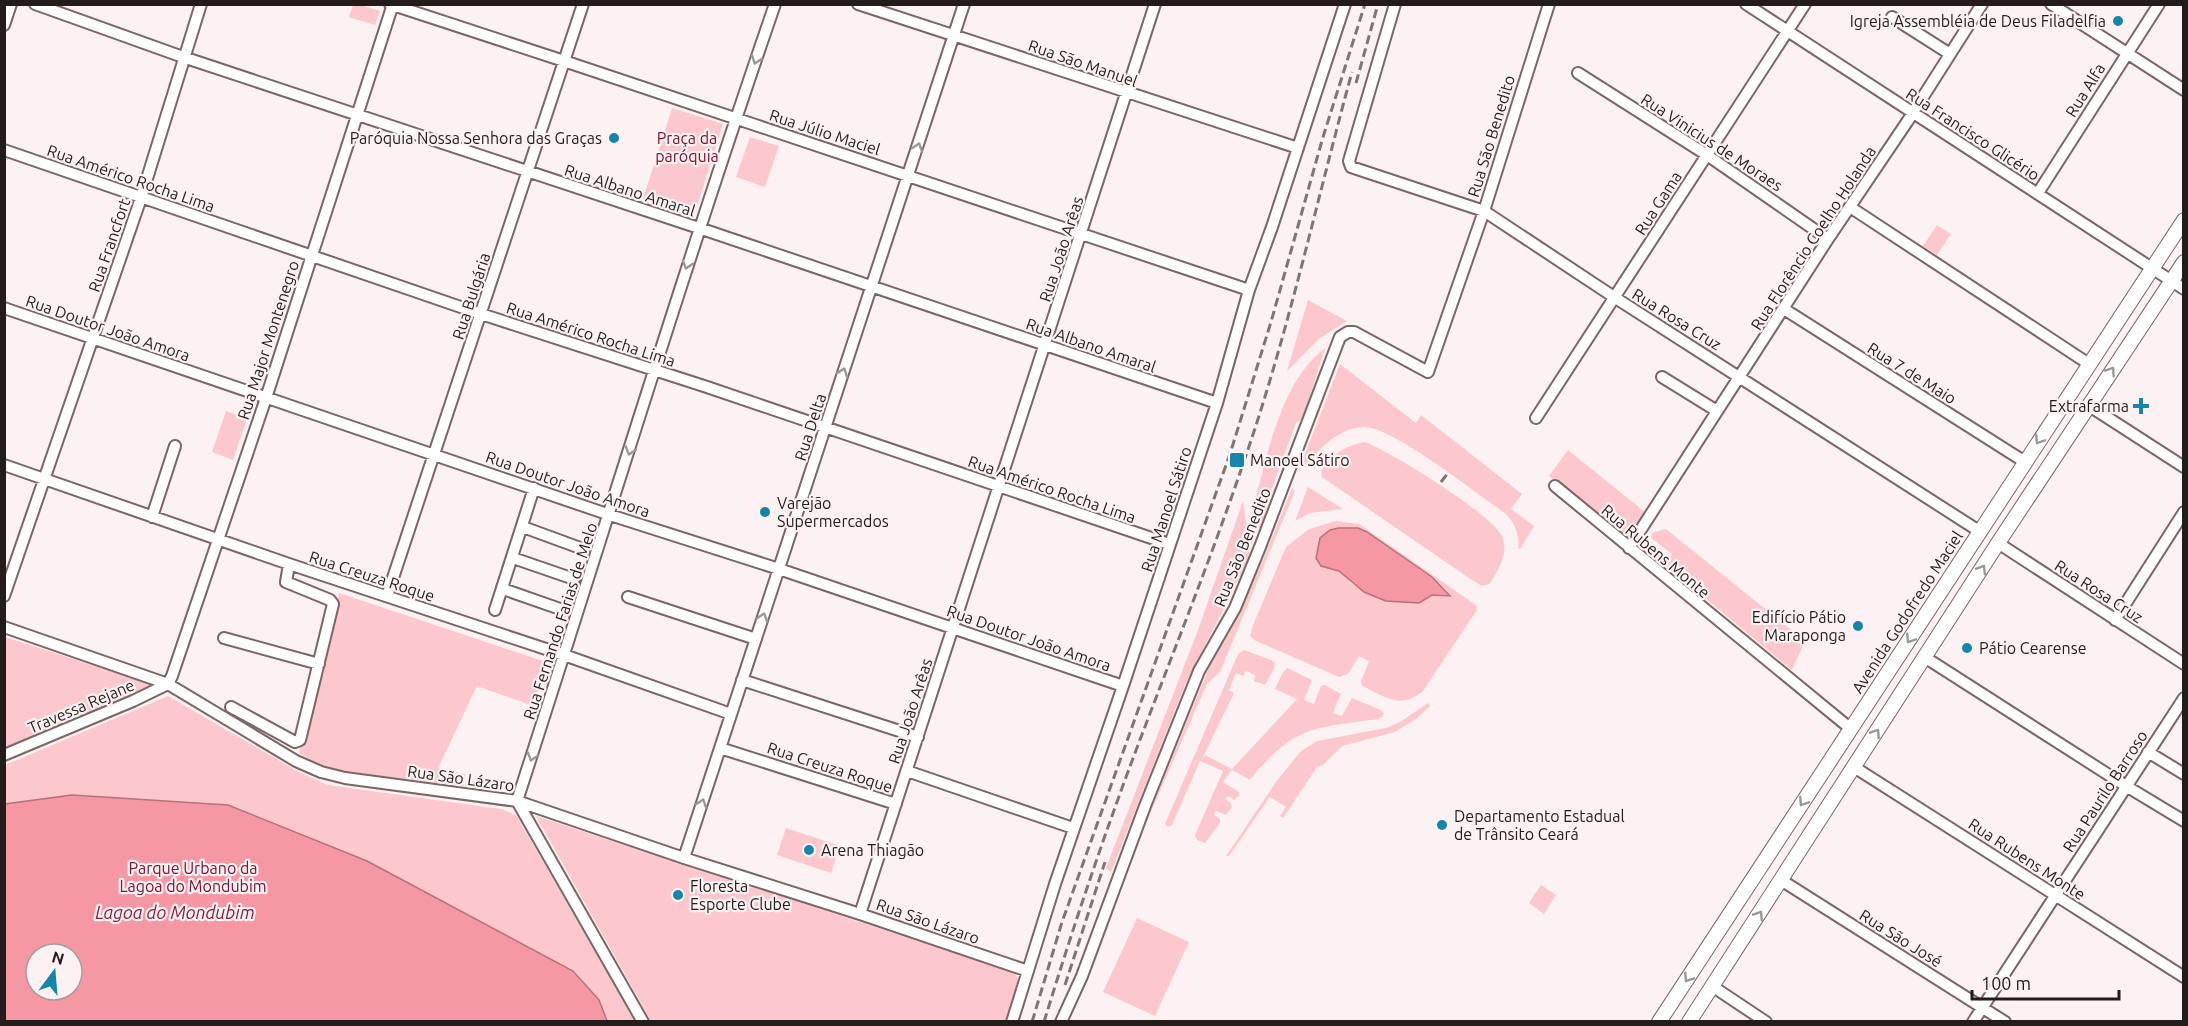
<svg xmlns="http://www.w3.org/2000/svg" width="2188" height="1026" font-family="Ubuntu,sans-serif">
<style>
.green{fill:#fcc8cd;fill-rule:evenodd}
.water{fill:#f697a4;stroke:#b7727b;stroke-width:1.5;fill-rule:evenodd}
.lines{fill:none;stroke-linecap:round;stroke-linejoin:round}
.minor-casing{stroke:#7c6567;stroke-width:14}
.major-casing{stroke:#7c6567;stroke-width:16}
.minor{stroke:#fff;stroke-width:10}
.major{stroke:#fff;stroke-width:14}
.rail{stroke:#7f7575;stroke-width:3;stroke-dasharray:9 4.5;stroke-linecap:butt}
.oneway{stroke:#9c9898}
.poi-dot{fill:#1485ab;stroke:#fdf2f3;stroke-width:2}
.labels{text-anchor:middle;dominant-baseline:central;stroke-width:4.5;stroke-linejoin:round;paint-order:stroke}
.poi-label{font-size:16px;fill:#241b1b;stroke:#fdf2f3;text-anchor:start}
.street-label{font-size:16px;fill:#241b1b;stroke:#fdf2f3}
.park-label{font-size:16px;fill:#801131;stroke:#fdf2f3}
.water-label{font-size:18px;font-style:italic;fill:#8c1e3a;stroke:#fdf2f3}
</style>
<rect width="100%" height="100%" fill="#fdf2f3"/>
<!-- green -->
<path class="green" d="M353,5H361L380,11L375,25L349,17Z
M672,108L723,124L694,216L643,199Z
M750,137L779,146L765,187L736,177Z
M1937,225L1951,234L1937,255L1923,246Z
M1308,300L1347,321L1320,338L1287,371Z
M1325,348L1303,418L1296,423L1265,507L1266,514L1260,529L1252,515L1253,509C1267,457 1280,382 1325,348Z
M1340,364L1416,423L1421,415L1522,494L1511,509L1534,526L1521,548L1518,549C1520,535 1515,523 1505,513C1477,494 1393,427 1364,427C1338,428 1318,449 1305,468L1301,464Z
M226,411L247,419L233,460L212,452Z
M1365,442C1388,450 1497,517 1503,538C1508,554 1498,572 1489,584L1482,586L1469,578L1322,477L1321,471C1331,455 1346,445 1365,442Z
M1568,450L1645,512L1626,539L1549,476Z
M1308,487L1343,509L1310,513L1295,521Z
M1292,488L1295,491L1220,672L1207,684L1143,830L1209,667L1234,622L1263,560Z
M1243,501L1246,522L1253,540L1246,564L1185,685L1111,872L1106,868L1198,630Z
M1336,521L1359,524L1476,605L1477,610L1423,691C1400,710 1386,697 1362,686L1361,681L1369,661L1359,656L1348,674L1339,677L1254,640L1250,636L1253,625L1286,547L1309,529ZM1339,528H1358L1367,532L1432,577L1450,595H1432L1419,603L1386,601L1364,592L1352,584L1345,575L1316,558L1320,538Z
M1666,529L1805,641L1792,670L1665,565L1672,554L1651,538L1652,533Z
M339,593L543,661L546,668L533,706L477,686L438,768L465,774L463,786L337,771L320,766L299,753Z
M5,637L151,684L149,687L5,748Z
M1244,650L1273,661L1275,663L1274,669L1265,685L1254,681L1255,675L1246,671L1243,676L1236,673L1229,690L1234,693L1202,759L1205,755L1232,769L1297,699L1275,689L1282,674L1287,668L1312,680L1304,700L1314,704L1321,686L1325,685L1341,694L1333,713L1342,716L1352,698L1381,710L1384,713L1383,716L1379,719C1314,728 1294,725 1250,780L1232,770L1223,782L1239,792L1240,795L1234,800L1228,796L1225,799L1231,803L1232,807L1226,815L1216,811L1214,815L1220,819V823L1205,843L1197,840L1195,835L1223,771L1200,761L1172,825L1169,827L1165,824L1238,654Z
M168,696L299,772L328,785L501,809L516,815L635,1021L5,1022V765ZM36,954H72V990H36Z
M1428,703L1430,706L1416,719L1395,732L1342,746L1323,765L1317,767L1283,818L1280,816L1286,807L1270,797L1229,856H1226L1276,782L1301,751L1317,741L1386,728L1400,722Z
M536,816L1015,973L1018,980L1005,1021H651Z
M786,828L840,846L831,873L777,855Z
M1541,885L1556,895L1544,914L1529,903Z
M1137,918L1189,942L1155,1016L1103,992Z"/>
<!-- water -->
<path class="water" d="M1339,528H1358L1367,532L1432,577L1450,596L1432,595L1419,603L1386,601L1364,592L1339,571L1321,566L1316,558L1320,538L1330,530Z
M72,795L228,805L367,861L573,971L599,1000L607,1021H5V804ZM36,954H72V990H36Z"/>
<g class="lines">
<!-- minor casing -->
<g class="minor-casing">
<path id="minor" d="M35,4L183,57L699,228L1217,403
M390,4L564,61L1249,290
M858,4L1298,148
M1395,4L1349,161L1351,167L1484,211L1614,297L1979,531
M1746,4L2184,289
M2051,4L2184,90
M1892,17L1950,54
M4,25L11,4
M1578,73L1707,155L1828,239
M4,150L481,314L707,387L1169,544
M2038,193L2159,4
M1850,207L2089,364
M4,308L610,515L779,569L1123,686
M1784,309L2025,462
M1662,377L1717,411
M2088,405L2184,467
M1536,418L1805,4
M4,465L289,564L564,655L731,714
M1555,486L1851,729
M152,517L175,446
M523,527L583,549
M1998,543L2184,664
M1629,548L1828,239L1907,122L1982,4
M513,558L574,579
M503,589L563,610
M4,596L141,198L201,4
M387,596L583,4
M628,597L756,639
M495,610L534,488
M2115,620L2184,512
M4,627L168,684L296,761L321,772L345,778L517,801L684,858L860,914L1028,971
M224,638L319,664
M1926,658L2126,786L2184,821
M742,680L918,737
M168,684L172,676L266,398L393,4
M231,707L295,742L300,740L333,604L330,600L286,582L289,564
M720,748L896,804
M2148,752L2184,774
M4,755L133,701L168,684
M1854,767L2184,977
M907,771L1073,828
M517,801C603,535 684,268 775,4
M517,801L643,1022
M684,858L964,4
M1781,880L2005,1022
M860,914L1155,4
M1712,986L1766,1022
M1012,1022L1055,884L1123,686L1217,403L1249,290L1272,227L1345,4
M1061,1022L1082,976L1145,806L1199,671L1235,608L1260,547L1340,337L1348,332H1354L1428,372L1484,211L1549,4
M1973,1022L2184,698"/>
</g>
<!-- major casing -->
<g class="major-casing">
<path id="major" d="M1659,1022L2184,220
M1689,1022L1998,543L2184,262"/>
</g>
<!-- minor -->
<use href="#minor" class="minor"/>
<!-- major -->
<use href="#major" class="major"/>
<!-- rail -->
<path class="rail" d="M1356,83L1378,4
M1441,482L1448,473
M1065,985L1105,862
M1032,1022L1062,922L1230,454L1271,322L1323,137L1365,4
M1044,1022C1070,937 1098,853 1129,769C1167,667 1208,567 1243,464C1288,335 1316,203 1352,72"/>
</g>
<!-- one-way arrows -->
<defs><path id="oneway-chevron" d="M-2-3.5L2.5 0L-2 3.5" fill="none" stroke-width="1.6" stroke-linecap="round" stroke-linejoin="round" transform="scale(1.5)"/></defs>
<g class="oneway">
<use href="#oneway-chevron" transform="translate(756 60) rotate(109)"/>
<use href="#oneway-chevron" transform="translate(918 147) rotate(-72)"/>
<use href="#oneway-chevron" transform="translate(687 265) rotate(108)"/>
<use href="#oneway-chevron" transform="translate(2111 371) rotate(-56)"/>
<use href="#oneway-chevron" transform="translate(843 372) rotate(-71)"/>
<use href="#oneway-chevron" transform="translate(2039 440) rotate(123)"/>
<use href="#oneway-chevron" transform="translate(630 451) rotate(107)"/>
<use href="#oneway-chevron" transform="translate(1982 569) rotate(-58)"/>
<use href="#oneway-chevron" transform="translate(763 617) rotate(-72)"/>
<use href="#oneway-chevron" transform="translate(1910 639) rotate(123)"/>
<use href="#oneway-chevron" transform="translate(1876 733) rotate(-57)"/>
<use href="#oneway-chevron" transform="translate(532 757) rotate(108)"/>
<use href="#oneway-chevron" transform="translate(1803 802) rotate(123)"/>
<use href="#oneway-chevron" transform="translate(702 803) rotate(-72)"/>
<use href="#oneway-chevron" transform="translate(1759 915) rotate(-57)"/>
<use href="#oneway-chevron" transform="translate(1688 978) rotate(123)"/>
</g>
<!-- markers -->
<g class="poi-dot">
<circle cx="2118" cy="21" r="6"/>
<circle cx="614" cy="138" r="6"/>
<path d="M2138 397h6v6h6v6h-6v6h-6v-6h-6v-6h6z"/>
<rect x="1229" y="452" width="16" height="16" rx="3"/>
<circle cx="765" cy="512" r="6"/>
<circle cx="1858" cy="626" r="6"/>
<circle cx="1967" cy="648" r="6"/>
<circle cx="1442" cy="825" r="6"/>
<circle cx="809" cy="850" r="6"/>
<circle cx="678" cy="895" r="6"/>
</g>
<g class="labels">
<!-- poi labels -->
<g class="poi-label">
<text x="2106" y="21" text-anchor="end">Igreja Assembléia de Deus Filadelfia</text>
<text x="602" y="138" text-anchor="end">Paróquia Nossa Senhora das Graças</text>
<text x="2129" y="406" text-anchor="end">Extrafarma</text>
<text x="1250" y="460">Manoel Sátiro</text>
<text x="777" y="503">Varejão<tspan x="777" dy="18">Supermercados</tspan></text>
<text x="1846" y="617" text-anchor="end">Edifício Pátio<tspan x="1846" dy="18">Maraponga</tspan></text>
<text x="1979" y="648">Pátio Cearense</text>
<text x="1454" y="816">Departamento Estadual<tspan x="1454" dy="18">de Trânsito Ceará</tspan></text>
<text x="821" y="850">Arena Thiagão</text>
<text x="690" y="886">Floresta<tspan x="690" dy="18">Esporte Clube</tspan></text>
</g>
<!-- street labels -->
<g class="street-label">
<text transform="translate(1083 63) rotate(19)">Rua São Manuel</text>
<text transform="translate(2085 90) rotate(-58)">Rua Alfa</text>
<text transform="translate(825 132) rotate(18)">Rua Júlio Maciel</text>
<text transform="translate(1973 134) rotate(33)">Rua Francisco Glicério</text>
<text transform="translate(1491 136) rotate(-73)">Rua São Benedito</text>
<text transform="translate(1712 142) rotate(33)">Rua Vinicius de Moraes</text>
<text transform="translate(131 178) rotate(19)">Rua Américo Rocha Lima</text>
<text transform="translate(630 190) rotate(18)">Rua Albano Amaral</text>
<text transform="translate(1658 203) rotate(-57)">Rua Gama</text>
<text transform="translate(1813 238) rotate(-57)">Rua Florêncio Coelho Holanda</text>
<text transform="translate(109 245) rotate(-71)">Rua Francfort</text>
<text transform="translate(1061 249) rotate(-72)">Rua João Arêas</text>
<text transform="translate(471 296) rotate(-72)">Rua Bulgária</text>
<text transform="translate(1677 319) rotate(32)">Rua Rosa Cruz</text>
<text transform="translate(108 328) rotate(19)">Rua Doutor João Amora</text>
<text transform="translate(591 334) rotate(18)">Rua Américo Rocha Lima</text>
<text transform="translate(268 340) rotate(-72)">Rua Major Montenegro</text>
<text transform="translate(1091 345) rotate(19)">Rua Albano Amaral</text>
<text transform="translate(1912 373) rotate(32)">Rua 7 de Maio</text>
<text transform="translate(810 427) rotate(-72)">Rua Delta</text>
<text transform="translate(568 484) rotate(19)">Rua Doutor João Amora</text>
<text transform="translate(1052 489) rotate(19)">Rua Américo Rocha Lima</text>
<text transform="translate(1166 509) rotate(-72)">Rua Manoel Sátiro</text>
<text transform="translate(1242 547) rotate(-68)">Rua São Benedito</text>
<text transform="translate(1656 551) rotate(40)">Rua Rubens Monte</text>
<text transform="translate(372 576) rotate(18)">Rua Creuza Roque</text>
<text transform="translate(2099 591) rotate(33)">Rua Rosa Cruz</text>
<text transform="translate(1907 612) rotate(-57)">Avenida Godofredo Maciel</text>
<text transform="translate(560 621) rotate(-72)">Rua Fernando Farias de Melo</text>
<text transform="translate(1029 638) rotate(19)">Rua Doutor João Amora</text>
<text transform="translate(81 706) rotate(-23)">Travessa Rejane</text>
<text transform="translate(910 711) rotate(-72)">Rua João Arêas</text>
<text transform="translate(830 767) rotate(18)">Rua Creuza Roque</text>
<text transform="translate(461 778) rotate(8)">Rua São Lázaro</text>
<text transform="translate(2105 791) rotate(-57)">Rua Paurilo Barroso</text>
<text transform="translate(2027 859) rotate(33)">Rua Rubens Monte</text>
<text transform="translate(928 921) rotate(19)">Rua São Lázaro</text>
<text transform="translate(1901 938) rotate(32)">Rua São José</text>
</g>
<!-- park labels -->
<g class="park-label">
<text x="687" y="138">Praça da<tspan x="687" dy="18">paróquia</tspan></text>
<text x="193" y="868">Parque Urbano da<tspan x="193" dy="18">Lagoa do Mondubim</tspan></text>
</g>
<!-- water labels -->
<g class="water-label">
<text x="175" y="912">Lagoa do Mondubim</text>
</g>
</g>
<!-- border -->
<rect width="2188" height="1026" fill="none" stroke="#241b1b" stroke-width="12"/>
<!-- north arrow -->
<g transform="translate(54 972) rotate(16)"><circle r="28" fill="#fdf2f3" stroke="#a69c9d" stroke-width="1.5"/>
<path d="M0-4.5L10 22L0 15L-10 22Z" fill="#1485ab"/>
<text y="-9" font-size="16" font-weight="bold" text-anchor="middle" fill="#241b1b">N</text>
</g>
<!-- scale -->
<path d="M1972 990v9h147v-9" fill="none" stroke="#241b1b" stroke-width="3"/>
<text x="1981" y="990" font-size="18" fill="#241b1b" stroke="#fdf2f3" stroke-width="4.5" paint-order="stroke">100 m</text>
</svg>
